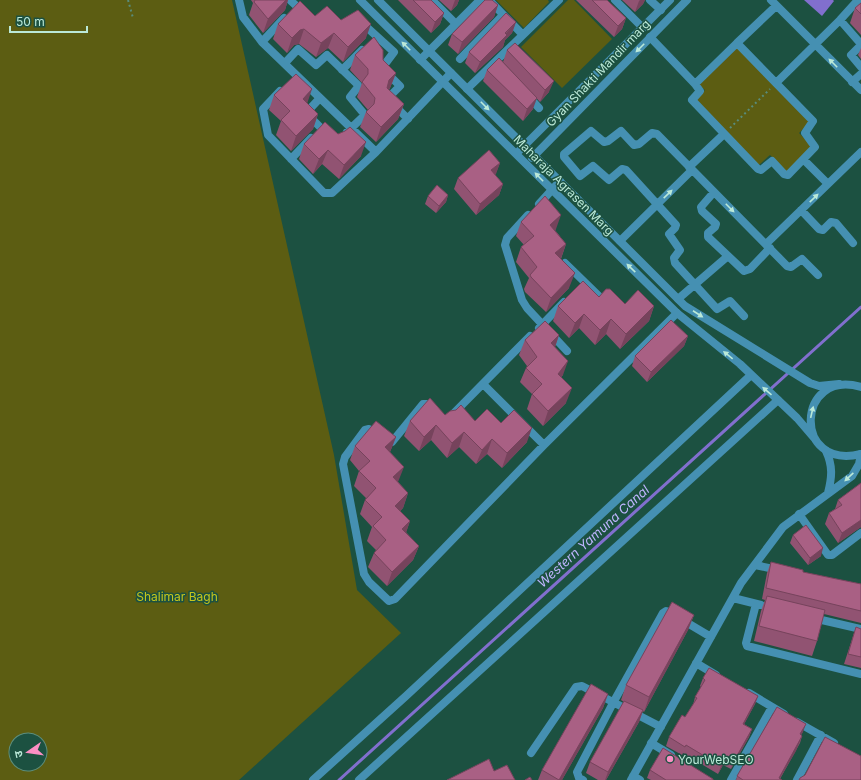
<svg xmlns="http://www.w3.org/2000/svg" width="861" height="780" font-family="Inter,'Noto Sans Devanagari',sans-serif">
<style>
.green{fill:#5c5d12;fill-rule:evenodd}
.water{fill:#816fce}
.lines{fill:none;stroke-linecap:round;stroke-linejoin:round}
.stream{stroke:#816fce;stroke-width:3}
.path{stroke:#598c7b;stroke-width:2;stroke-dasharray:2 3;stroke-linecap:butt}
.minor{stroke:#4590b2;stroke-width:8}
.tertiary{stroke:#4590b2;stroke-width:8}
.wall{fill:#915372}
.shaded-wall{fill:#76435c}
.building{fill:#a96084;stroke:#76435c}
.oneway{fill:#bbe9d8}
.poi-dot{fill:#fb8fc4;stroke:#1c5141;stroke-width:1.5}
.labels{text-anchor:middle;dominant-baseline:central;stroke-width:3;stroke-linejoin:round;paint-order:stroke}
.street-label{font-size:12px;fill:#bbe9d8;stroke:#1c5141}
.park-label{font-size:12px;fill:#c6c71c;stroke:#1c5141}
.poi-label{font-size:12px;fill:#bbe9d8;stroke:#1c5141;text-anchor:start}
.water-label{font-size:13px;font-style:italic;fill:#bfb5fe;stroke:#1c5141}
</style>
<rect width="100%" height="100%" fill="#1c5141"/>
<!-- green -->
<path class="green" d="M0,0H232L334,455L357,590L401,633L239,780H0ZM16,740H40V764H16Z
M496,0H548L549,2L524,28Z
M568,0H574L612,39L562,88L521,47Z
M737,48L810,122L799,133L813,147L787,172L770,155L759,165L695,100L705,90L699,85Z"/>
<!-- water -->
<path class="water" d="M804,0H833L834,1L822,16Z"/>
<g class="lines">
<!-- stream -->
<path class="stream" d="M339,780L861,307"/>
<!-- path -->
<path class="path" d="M128,0L133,18
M730,128L770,89"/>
<!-- minor -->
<path class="minor" d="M239,0L243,17L262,42L376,152L451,73
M290,0L303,12
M432,0L456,24
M489,0L523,35
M615,0L643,28
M650,0L661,10
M771,0L861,90
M840,20L860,43L861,45L851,55L861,67
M361,22L394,52L382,68L400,86L388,98L389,100L408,119
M650,37L695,84
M262,42L284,18
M737,43L813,121L805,133L815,147L788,175L784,174L772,161L761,170L758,169L692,100L700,91L695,84Z
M737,43L776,6
M460,59L503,15
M420,60L480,0
M285,63L298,49L316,65L327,55L358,85V87L350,97L365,115L347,132
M342,70L362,50
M852,82L861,74
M776,83L840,20L858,0
M467,89L559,0
M280,91L263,109L268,135L324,193H332L376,152
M528,96L539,108
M320,98L306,113L327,134
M291,159L311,138
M804,160L828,184
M689,167L724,134
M714,192L701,207L702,211L716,224L715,227L708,233V237L744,271L750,269L770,248
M539,204L560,181
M801,210L819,229L823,230L831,222L836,223L853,243
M528,215L507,238L505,245L522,300L527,308L567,351
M620,241L692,170
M766,244L861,152
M565,263L602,299
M678,299L728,256
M744,316L730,301L717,309L675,263L674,258L680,250L669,234L675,228L676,225L626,170L622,169L609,180L593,166L580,176L564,157V154L591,131L604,142L608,141L621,131L634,145L639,144L652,133L657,134L787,266L791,267L802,259L818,275
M539,328L564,302
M483,384L544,445
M454,413L530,336
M378,435L369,429L365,430L345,457L343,464L364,574L369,582L389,601L395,599L544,445L677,313
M387,443L392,442L423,404H428L434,410
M826,451C833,466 832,477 828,493
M799,514L828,555H832L861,533
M755,565L778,570
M733,598L761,605
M756,604L746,643L747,646L861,674
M813,618L861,629
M696,663L716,675
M749,693L784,714
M797,722L834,743
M651,743L671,755
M531,753L576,687L582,686L661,727
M633,776L640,780
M359,780L778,400
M583,780L579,778L577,772L613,703L663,613L666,611L669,612L711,637
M631,780L741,583L783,527L852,476L859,464L861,454
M731,780L772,707
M797,780L821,735"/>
<!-- tertiary -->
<path class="tertiary" d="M360,0L677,313L740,364L797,418L815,439
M378,0L685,306L810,383L819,386L839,384
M516,154L670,0
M532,158L687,0
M861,387C796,368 792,471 861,454
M313,780L406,696L751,375"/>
</g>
<!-- wall -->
<path class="wall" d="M251,0H288L285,10L263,33L249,15L253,3Z
M398,0H431L444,13L440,24L431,33Z
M439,0H459L457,5L451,11Z
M576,0H607L626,18L622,29L614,37Z
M622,0H645L643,4L635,12Z
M861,3V35L850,23L855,8Z
M498,5L494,17L458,54L448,45L452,34Z
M341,20L366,38L343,62L328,48L316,57L299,44L294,45L287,53L273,39L278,24Z
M516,22L512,33L505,40L503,47L475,73L465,63L469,52Z
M861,48V59L858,55Z
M507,50L549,92L540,102L503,62Z
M355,55L383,60L396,73L390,88L389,90L404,104L398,119L376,142L360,127L366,112L368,110L357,97L362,83L350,70Z
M487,70L533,109L523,121L483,81Z
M274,95L307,103L318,114L313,129L291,151L276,135L281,121L269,110Z
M304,144L361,156L339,179L322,164L313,174L299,159Z
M500,163L495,175L503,184L499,195L476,215L454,189L458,178Z
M448,195L446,202L436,213L425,204L428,196Z
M521,222L556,229L555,230L566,244L561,259L569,288L546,312L525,292L524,289L529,278L516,262L521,247L524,245L516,236Z
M599,297L625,304L654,306L649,321L620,349L606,334L595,345L579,328L569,338L553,321L558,306Z
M559,335L555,347L563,375L561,377L566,403L543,426L527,409L532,394L520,382L526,368L527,366L519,355L525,340Z
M688,336L684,346L647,382L632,366L635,356Z
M410,421H475L501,423L527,442L502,468L487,454L476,464L459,447L447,458L431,440L419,451L404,436Z
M396,437L390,452L398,482L408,493L403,508L400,511L410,521L406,532L419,546L413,560L387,586L368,567L374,553L376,550L367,541L372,527L360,514L365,500L366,498L354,486L359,471L350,460L355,446Z
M861,483V527L838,543L825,524L829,513L835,509L838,500Z
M793,535L821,556L808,565L790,543Z
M771,562L803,572L861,584V623L824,614L817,641L812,656L754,641L761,611L765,600L762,599L767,573Z
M694,615L688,630L644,712L643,711L639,722L606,780H598L586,773L590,762L624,702L621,700L626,685Z
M856,627L861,629V668L844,664Z
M703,678L758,696L755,704L744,724L752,729L749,737L731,769L723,765L718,774L683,753L682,755L666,746L669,737L685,717L693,705L695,697L701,687L700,686Z
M608,694L603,708L562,780H538L542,770Z
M803,732L801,735L802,736L800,743L780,779L782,780H736L737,776Z
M650,770L713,780H651L647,778Z"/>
<!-- shaded-wall -->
<path class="shaded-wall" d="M286,0H288L285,10L263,33L268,19Z
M455,0H459L457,5L451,11Z
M640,0H645L643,4L635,12L639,1Z
M498,5L494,17L458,54L462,42Z
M444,13L440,24L431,33L435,22Z
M626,18L622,29L614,37L618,26Z
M516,22L512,33L505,40L503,47L475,73L480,62Z
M371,24L366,38L343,62L348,47Z
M304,29L299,44L294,45L287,53L292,38L300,30Z
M334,33L328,48L316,57L321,43Z
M396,73L390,88L384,94L389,80Z
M554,81L549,92L540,102L545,90Z
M312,89L307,104L303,99Z
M537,98L533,109L523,121L527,109Z
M404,104L398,119L376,142L381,127Z
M318,114L313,129L291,151L296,136Z
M366,142L361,156L339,179L344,165Z
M328,150L322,164L313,174L319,159Z
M500,163L496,174L487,181L491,170Z
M503,184L499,195L476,215L480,204Z
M448,195L446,202L436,213L439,206Z
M561,215L556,229L545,240L550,225Z
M566,244L561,258L550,268L555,253Z
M575,273L569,288L546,312L551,298Z
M654,306L649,321L620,349L626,334Z
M584,314L579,328L569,338L575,323Z
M611,319L606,334L595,345L600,330Z
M559,335L554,350L551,343Z
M688,336L684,346L647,382L651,372Z
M568,361L563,375L552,388L558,374Z
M572,388L566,403L543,426L548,411Z
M436,425L431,440L419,451L424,437Z
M532,428L527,442L502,468L507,453Z
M464,432L459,447L447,458L452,443Z
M396,437L390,452L379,462L385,447Z
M492,439L487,454L476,464L482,450Z
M404,467L398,482L388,492L393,477Z
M408,493L403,508L390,521L395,506Z
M861,520V527L838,543L842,533Z
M410,521L405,536L402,529Z
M419,546L413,560L387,586L392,572Z
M823,548L821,556L808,565L810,558Z
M694,615L688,630L644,712L649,697Z
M608,694L603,708L562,780H559Z
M758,696L755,704L740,732L743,724Z
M643,710L639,722L606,780H605L608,772Z
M806,724L803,732L797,742L800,734Z
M752,729L749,737L731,769L734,761Z
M802,736L796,751L779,780H778Z
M726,757L723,765L718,774L721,766Z"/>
<!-- building -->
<path class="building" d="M255,0H286L268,19L254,2Z
M413,0H431L444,13L435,22Z
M485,0H492L498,5L462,42L452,34Z
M592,0H607L626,18L618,26Z
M300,1L315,16L327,6L341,20L358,10L371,24L348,47L334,33L321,43L304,29L300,30L292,38L278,24Z
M861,3V14L855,8Z
M506,13L516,22L505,33L507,35L480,62L469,52Z
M374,37L383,50V60L396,73L389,80L387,88L404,104L381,127L366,112L374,104L375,98L362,82L368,74V69L355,55Z
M515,43L554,81L545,90L507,50Z
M499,58L537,98L527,109L487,70Z
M296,74L312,89L303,99L318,114L296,136L281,120L290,111L274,95Z
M325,122L338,134L345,131L350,127L366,142L344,165L328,150L319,159L304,144Z
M489,150L500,163L491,170L503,184L480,204L458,178Z
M437,185L448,195L439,206L428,196Z
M545,196L561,215L550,225L566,244L555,253L575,273L551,298L531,277L530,275L537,267L521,247L534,236L521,222Z
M583,281L599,297L606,289H610L625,304L638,290L654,306L626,334L611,319L600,330L584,314L575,323L558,306Z
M671,320L688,336L651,372L635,356Z
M545,321L559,335L551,343L568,361L558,374L572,388L548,411L532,394L542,384L526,368L537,357L525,340Z
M430,398L445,415L450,411L456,410L461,405L475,421L487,409L501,423L514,410L532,428L507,453L492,439L482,450L464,432L452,443L436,425L424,437L410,421Z
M376,421L396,437L385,447L404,467L393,477L408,493L395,506L410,521L402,529L419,546L392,572L374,553L386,540L373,526L382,517L365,500L376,488L359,471L370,461L355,446Z
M861,483V520L842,533L829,513L842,505L838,500Z
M806,525L823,548L810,558L793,535Z
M771,562L803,570V572L861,584V611L766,588Z
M767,596L825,610L817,641L759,626Z
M672,602L694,615L649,697L626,685Z
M856,627L861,629V657L848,654Z
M709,668L758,696L743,724L752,729L734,761L726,757L721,766L686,745L685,747L669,737L682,715L685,717L697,698L695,697L705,680L703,678Z
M591,684L608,694L559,780L542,770Z
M624,701L643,710L608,772L590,762Z
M777,707L806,724L800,734L802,736L779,778L782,780H743L737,776Z
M825,737L861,756V780H799L800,778L805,775Z
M663,748L713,779V780H666L650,770Z
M489,759L494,771L507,765L515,780H447Z
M530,777L532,780H525Z"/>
<!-- one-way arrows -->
<defs><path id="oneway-solid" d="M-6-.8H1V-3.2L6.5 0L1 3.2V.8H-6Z"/></defs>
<g class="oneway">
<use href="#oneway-solid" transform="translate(406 46) rotate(-135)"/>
<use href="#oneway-solid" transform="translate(640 48) rotate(135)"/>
<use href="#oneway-solid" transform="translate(833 63) rotate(-135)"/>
<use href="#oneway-solid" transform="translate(485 106) rotate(45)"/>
<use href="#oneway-solid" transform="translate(539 177) rotate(-134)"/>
<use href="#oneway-solid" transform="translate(668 194) rotate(-44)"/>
<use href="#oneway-solid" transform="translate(814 198) rotate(-44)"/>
<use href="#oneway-solid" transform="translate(730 208) rotate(45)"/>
<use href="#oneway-solid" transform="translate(631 268) rotate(-136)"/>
<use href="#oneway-solid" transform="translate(698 314) rotate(33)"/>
<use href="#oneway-solid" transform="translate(728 355) rotate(-141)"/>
<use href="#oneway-solid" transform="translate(767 391) rotate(-139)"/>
<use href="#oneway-solid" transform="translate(812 412) rotate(-77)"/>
<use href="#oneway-solid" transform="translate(849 477) rotate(137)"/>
</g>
<!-- markers -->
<circle class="poi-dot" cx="670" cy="759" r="4"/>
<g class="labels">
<!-- street labels -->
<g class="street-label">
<text transform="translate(598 73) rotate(-46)">Gyan Shakti Mandir marg</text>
<text transform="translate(564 185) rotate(45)">Maharaja Agrasen Marg</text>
</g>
<!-- park labels -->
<g class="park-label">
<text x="177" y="596">Shalimar Bagh</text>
</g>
<!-- poi labels -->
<g class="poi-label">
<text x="678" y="759">YourWebSEO</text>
</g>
<!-- water labels -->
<g class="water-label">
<text transform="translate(593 536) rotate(-42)">Western Yamuna Canal</text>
</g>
</g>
<!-- north arrow -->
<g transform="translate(28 752) rotate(257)"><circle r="19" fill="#1c5141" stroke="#5c8e7d"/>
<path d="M0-3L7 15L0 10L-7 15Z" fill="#fb8fc4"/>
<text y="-6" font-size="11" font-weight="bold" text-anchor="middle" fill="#bbe9d8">उ</text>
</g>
<!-- scale -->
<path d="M10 26v6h77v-6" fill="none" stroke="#bbe9d8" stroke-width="2"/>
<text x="16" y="26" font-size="12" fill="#bbe9d8" stroke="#1c5141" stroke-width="3" paint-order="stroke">50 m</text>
</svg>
